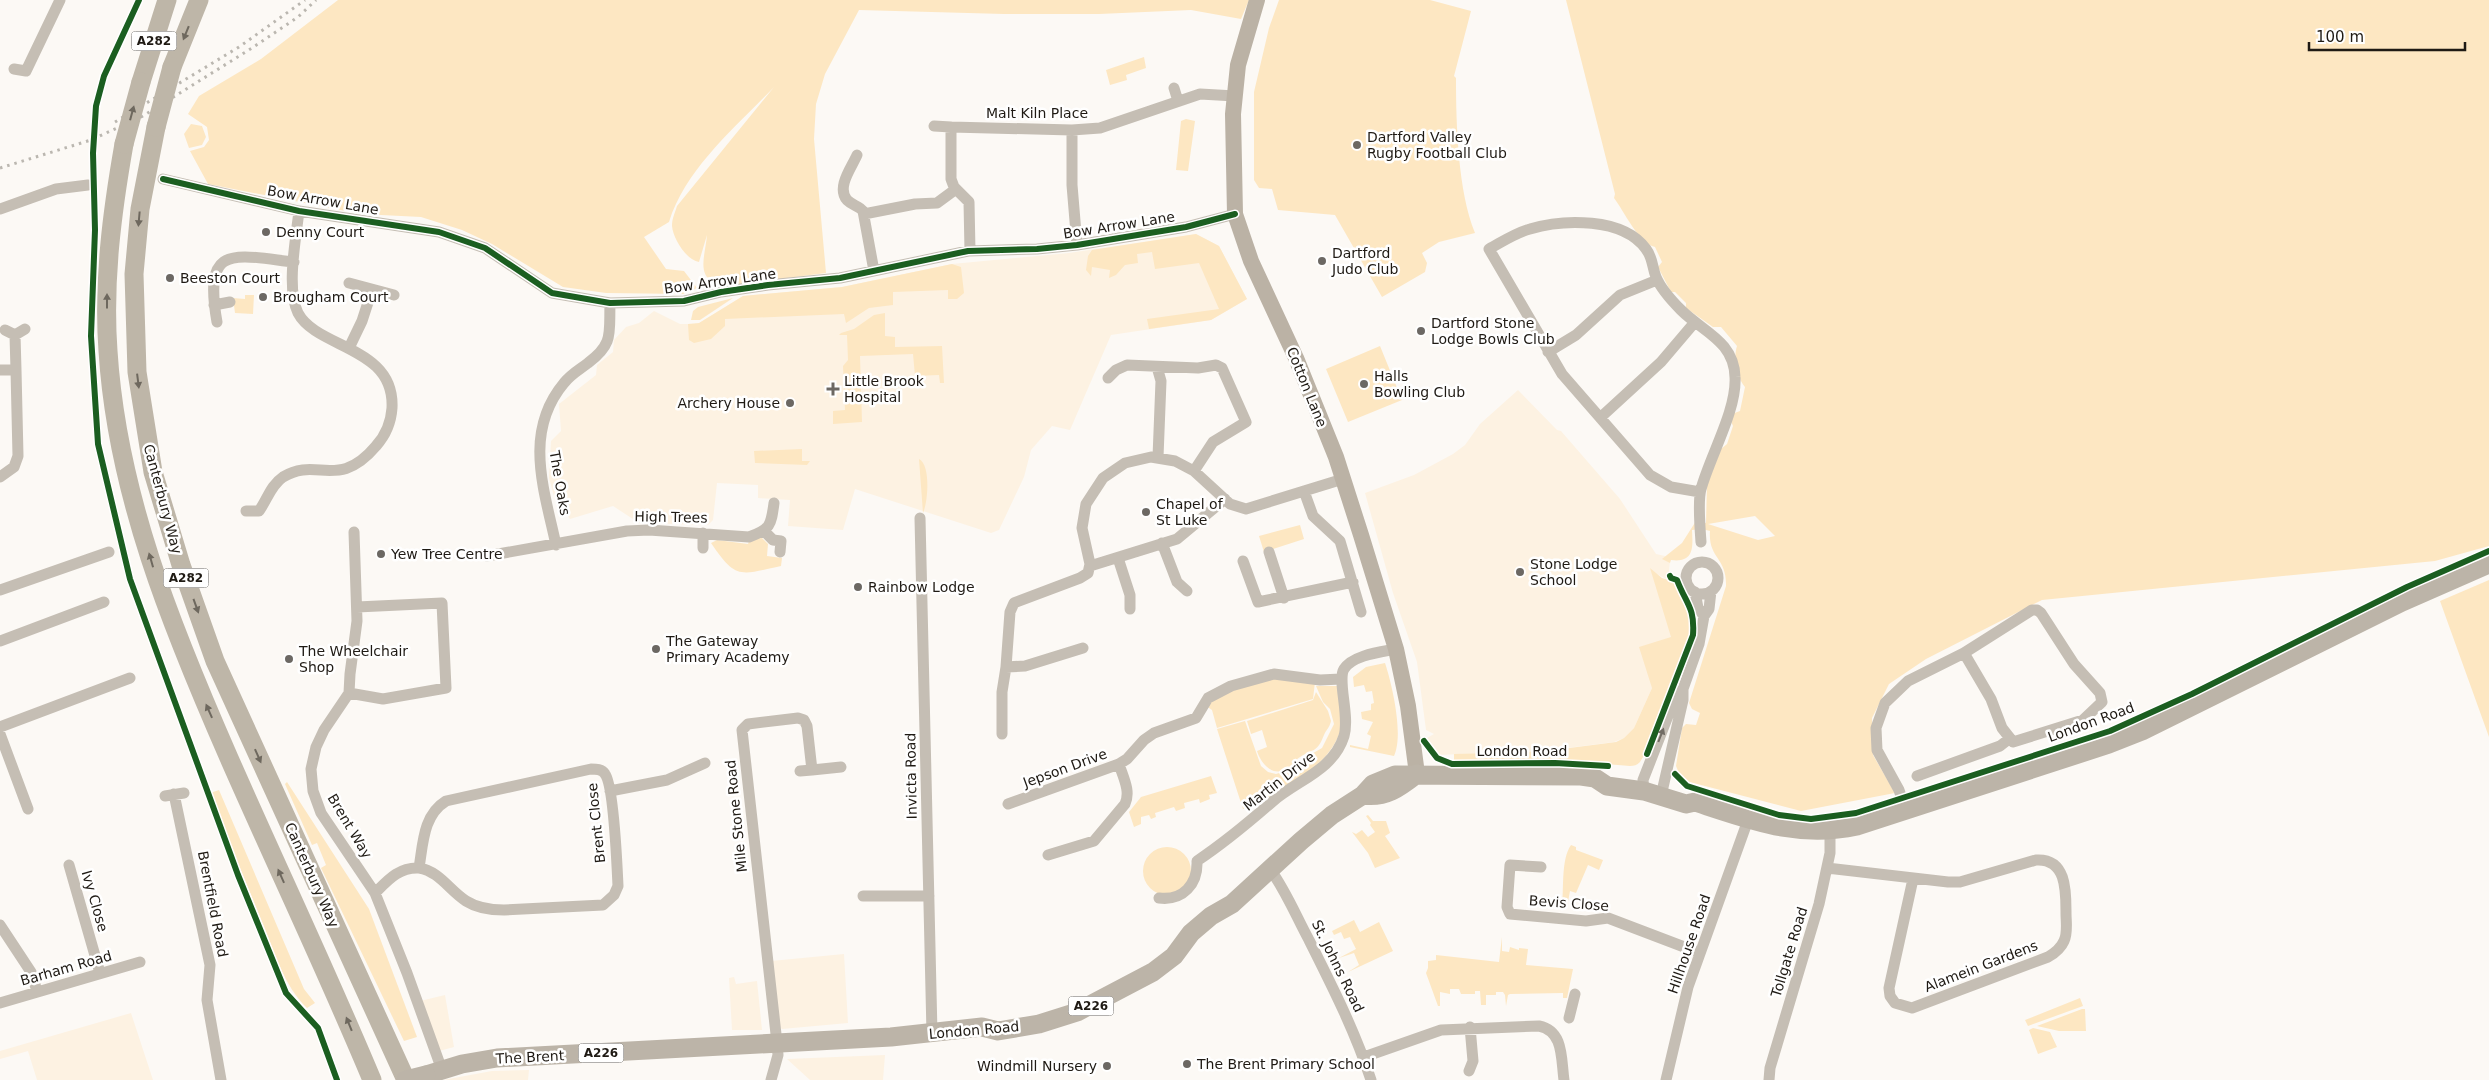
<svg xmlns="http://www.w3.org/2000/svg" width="2489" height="1080" font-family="'DejaVu Sans',sans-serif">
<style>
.built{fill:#fdf2e2}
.green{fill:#fde7c2;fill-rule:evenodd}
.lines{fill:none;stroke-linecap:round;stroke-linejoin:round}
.minor{stroke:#c5beb4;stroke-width:11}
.secondary{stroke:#bbb2a5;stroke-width:16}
.primary{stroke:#bcb4a8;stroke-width:19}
.trunk{stroke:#beb6a8;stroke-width:19}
.rail{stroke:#bbb7b0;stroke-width:3;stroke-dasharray:2.5 5;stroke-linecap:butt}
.primary-bridge{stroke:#bcb4a8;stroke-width:19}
.trunk-bridge{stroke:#beb6a8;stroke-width:19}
.cycleway-casing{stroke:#fff;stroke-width:9}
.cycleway{stroke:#1b5e20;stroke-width:6}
.oneway{fill:#6e685e}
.oneway2{fill:#726c64}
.poi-dot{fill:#6c6863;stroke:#fff;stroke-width:2}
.labels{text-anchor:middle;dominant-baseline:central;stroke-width:5;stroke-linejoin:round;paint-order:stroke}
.shield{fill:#fff;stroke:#625f5a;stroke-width:1}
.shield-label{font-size:12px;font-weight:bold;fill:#1f1a14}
.street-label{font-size:14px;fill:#1f1a14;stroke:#fff}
.poi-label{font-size:14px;fill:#1f1a14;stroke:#fff;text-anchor:start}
</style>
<rect width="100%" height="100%" fill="#fcf9f5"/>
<!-- built -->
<path class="built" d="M1196,234L1219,246L1247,299L1211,320L1111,335L1070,430L1052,426L1031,450L1024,477L999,530L991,533L855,489L843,530L788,526L790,500L758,498V485L717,483L713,520L708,525L639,523L613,506L570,519L554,496L549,478L551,441L561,431L559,404L596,375L597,365L613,352L614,340L626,327L639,323L654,311L680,324H698L743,296L842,287L952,264L1069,253Z
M1518,390L1557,430L1561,431L1620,499L1656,554L1665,556L1670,561L1668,580L1655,573L1672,635L1652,688L1634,728L1624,738L1614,742L1551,750L1439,755L1431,747L1427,738L1434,734L1426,730L1417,662L1393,593L1365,493L1414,475L1453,454L1465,445L1480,424Z
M844,954L848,1023L782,1029L779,1026L771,961Z
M734,977L736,984L757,981L762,1030H732L729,978Z
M445,995L454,1047L439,1051L420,1001Z
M131,1013L153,1080H37L28,1051L0,1059V1051Z
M885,1055L883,1080H810L787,1059Z
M529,1070L528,1080H443L492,1071Z"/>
<!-- green -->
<path class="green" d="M338,0H1249L1241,19L1191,10L1099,14H1004L859,10L825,74L816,104L814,139L826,273L724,286C694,280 705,258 707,235L699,262C686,260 673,238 672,226C672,218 675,213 677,206L774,87C736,127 686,168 669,222L644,237L666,269L684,271L697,288L683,294L606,293L563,287L492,244L462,230L421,217L361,214L208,184L190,151L204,147L209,140L207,127L188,114L199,96L261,59Z
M1279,0H1430L1471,11L1454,76L1456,78C1456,125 1458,191 1475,233L1439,242L1422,253L1427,263L1425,272L1382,297L1335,215L1278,210L1272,189L1259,188L1254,180V92L1269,28Z
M1566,0H2489V546L2435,561L2042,600L1926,659L1889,684L1872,718L1873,755L1895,793L1801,811L1682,780L1676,766L1682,728L1686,724L1696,725L1700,713L1692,709L1689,703L1726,586C1727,557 1708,559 1710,531L1702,529L1692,530C1693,548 1694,563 1671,560L1670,563L1662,559L1682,543L1696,521L1706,523L1707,485L1721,449L1727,444L1733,426L1730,419L1732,414L1740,411L1745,387C1737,378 1733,358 1737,346L1721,327H1713L1686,308V303L1675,292H1671L1658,267L1662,262L1655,247C1639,244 1624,211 1614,198L1615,194ZM1755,516L1775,536L1758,540L1708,524Z
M1144,57L1146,68L1126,75L1127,80L1110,85L1106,70Z
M1186,119L1195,121L1188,171L1176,170L1181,121Z
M191,124L202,126L206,137L202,145L189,148L184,134Z
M1196,234L1219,246L1247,299L1211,320L1149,329L1147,319L1219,309L1199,263L1155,269L1152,252L1137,254L1138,263L1125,265L1116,275L1109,278L1110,270L1092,267L1091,276L1086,270L1088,256L1092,250Z
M952,264L961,267L964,293L957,299H948V290L893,292V305L869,308L846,323L844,314L725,319V326L711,339L694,343L689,340L688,324L699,323L743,296L842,287Z
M245,295H254L253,314L235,313L233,298L245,299Z
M733,298L700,320H691L693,311L698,307Z
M885,313V336L895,337V347L942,346L944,383H940L939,375L915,376L913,354L860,356L862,422L833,424V411L845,410L843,366L848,360L847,335H839L841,333L854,329L874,315Z
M1380,346L1402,400L1348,422L1326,369Z
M802,449V461H810L807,465L755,463L754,451Z
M919,459C931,465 928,502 923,513Z
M1300,525L1304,539L1264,552L1259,536Z
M761,537L768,544L767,556L782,558L781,566C740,575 736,580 711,543L717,540L748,544L749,541Z
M1650,568L1662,578L1675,582C1682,597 1692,607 1692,624C1692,641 1651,749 1640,762C1637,765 1634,766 1630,766L1545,759L1454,760V754L1546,751L1616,742L1624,738L1634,728L1652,688L1639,647L1671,637Z
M2489,580V737L2440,601Z
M1385,663C1392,684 1404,735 1394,756L1350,747V745L1368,749L1371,736L1367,734L1373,722L1362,719L1361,712L1371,710V704L1374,703L1372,691L1366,692L1364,685L1354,687L1353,677L1366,667Z
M1268,678L1315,682L1313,699L1217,728L1212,710L1206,706L1211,698Z
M1316,686H1337C1339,699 1344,716 1341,728C1332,766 1277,796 1243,809L1217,729L1245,721L1261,766L1268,772L1276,774L1289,770L1301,760L1322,748L1334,724L1330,709L1323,702Z
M1316,692L1328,711L1331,721C1330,727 1326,730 1324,735C1317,753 1314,748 1300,757C1295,760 1293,765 1288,768C1273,778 1261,764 1257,751L1267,747L1262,730L1251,734L1247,721L1313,700Z
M1211,776L1217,793L1209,795L1210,799L1200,803L1199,799L1184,803L1185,808L1176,811L1174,807L1155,813L1156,817L1151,819L1149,815L1141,817V824L1134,827L1129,812L1141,797Z
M287,782L369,909L417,1037L404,1041L321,868L326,865L317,843L312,845L285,784Z
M219,790L304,989L315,1003L307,1008C284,986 275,953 263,924C245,880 227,837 210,793Z
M1368,815L1373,821H1386L1390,833L1385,836L1400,858L1375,868L1368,853L1352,832L1356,834L1362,830L1368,837L1375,832L1370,825L1371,823L1366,816Z
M1571,845L1576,847V850L1603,860L1599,870L1588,865L1576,893L1570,891L1567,907L1562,906C1564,888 1561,859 1571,845Z
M1143 871a24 24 0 1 1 48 0a24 24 0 1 1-48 0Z
M1354,920L1360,932L1379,922L1393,951L1348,972L1359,965L1354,953L1339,958L1356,949L1350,937L1344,939L1341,932L1334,935L1332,931Z
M1502,937V951L1509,952L1510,947L1519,950V948L1528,949L1526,965L1573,969L1567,998H1563V993L1510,994L1508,995L1506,1006L1505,995L1503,992H1496V995H1486V1005H1481L1480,991H1475V994H1461L1459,989H1450V994L1440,992V1006H1438L1426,973L1428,968V961L1436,960V955L1499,962Z
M2080,998L2083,1006L2028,1026L2025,1020Z
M2082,1009H2085L2086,1031H2059L2037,1026Z
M2033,1028L2050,1032L2057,1047L2038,1054L2029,1030Z"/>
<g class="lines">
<!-- minor -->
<path class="minor" d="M14,69L26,71L60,0
M1174,88L1178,101
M934,126L951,127
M1072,130V185L1077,245
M857,155C852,167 836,187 847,200C852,205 859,206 863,211L874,271
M163,179L299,211L439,232L485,248L552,293L610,303L684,301L721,292L768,285L840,278L968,251L1037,249L1077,245L1186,227L1235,214
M0,209L56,189L88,185
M864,214L915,204L937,203L956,189
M970,251L969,202L954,187L951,179V127L1072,130L1100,128L1200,94L1235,96
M349,283L394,295
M214,305L230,302
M217,322C203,243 233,255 294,262
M5,330L15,335L25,329
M15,335L16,370
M349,348L362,321L372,290
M1548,352L1576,335L1620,295L1657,280
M1157,367L1161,381L1158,457
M0,370H16L18,456L14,467L0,477
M1108,378L1116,370L1127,365L1198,368L1216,365L1222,368L1246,422L1213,442L1194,471
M1601,417L1661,362L1695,322
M1304,491L1313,516L1340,541L1361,612
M1700,492L1671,487L1650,475L1562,374L1489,249C1502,242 1515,233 1530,229C1563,219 1623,217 1646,249C1653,258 1652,267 1656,277C1661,289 1672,301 1681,310C1703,332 1734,341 1735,377C1737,410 1710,456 1701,489C1698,499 1700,529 1701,542
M246,511H259C267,500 271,485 283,477C317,456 338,491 376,446C385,436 391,423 392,408C395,346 317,349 298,313C286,289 296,238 299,211
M920,518L932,1034
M764,531L773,540L781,541L780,552
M354,532L357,621L350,674L349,693L324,730L316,747L311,769L313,791L321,813L375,893L407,973L442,1070
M1162,543L1177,582L1187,591
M556,545C544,489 523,432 564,383C571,374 579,370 588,363C614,344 609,333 610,303
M703,548V533
M1269,552L1284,598
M487,556L627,531L649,530L749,537C771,529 771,525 774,503
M1118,558L1130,595V609
M1243,561L1258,602L1353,582
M1686 578a16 16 0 1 1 32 0a16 16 0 1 1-32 0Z
M1090,566L1177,539L1225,499
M0,590L109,552
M1695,592L1698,608L1704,616
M0,641L104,602
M1083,648L1025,666L1006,667L1010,612L1014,603L1080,578L1088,573L1090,564L1082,528L1086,504L1103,478L1125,463L1151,457L1175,461L1194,471L1230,504L1246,509L1343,479
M349,693L383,699L446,688L442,603L357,607
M0,727L130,678
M0,734L28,809
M1002,734V692L1006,667
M800,771L812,770
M1917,776L2000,746L2009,739
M610,791L667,780L705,763
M1644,791L1643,780L1675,698L1683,689L1699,644L1704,616L1709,609L1711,591
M174,794L210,965L207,1000L221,1080
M165,796L184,793
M1661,796L1683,700V689
M1008,804L1119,764L1127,759L1144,740L1154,733L1196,718L1208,698L1231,686L1274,674L1320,680L1341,679
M1906,811L1899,790L1877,750L1876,728L1885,703L1908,681L1964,653L2032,610H2037L2041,613L2074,664L2100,693L2102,702L2083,720L2013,742L2002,728L1991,699L1964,653
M1048,855L1094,841L1125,804C1131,791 1123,777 1119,764
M69,865L100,973
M1541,867L1510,865L1507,907L1510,914L1586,921L1608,918L1700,953
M1827,868L1948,882H1960L2036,860C2067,858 2066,892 2066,913C2066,922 2068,933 2064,941C2061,948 2055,953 2048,957L1912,1008L1895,1003L1890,996L1889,988L1913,879
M1270,869C1286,891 1296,916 1309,940C1332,986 1355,1031 1371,1080
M375,893C388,880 399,867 419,868C423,844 423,815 446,801L591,769C596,769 602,769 605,774C614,786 617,866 618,886L614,895L603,905L504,910C492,910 477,908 466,901C450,891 439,871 419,868
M863,896H929
M1159,898C1183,901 1198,884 1197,861C1224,843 1248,823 1272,802C1297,780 1333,771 1344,736C1350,716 1337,680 1344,669C1353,655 1381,652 1396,649
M0,925L31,972L37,991
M0,1003L140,962
M1569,1018L1575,994
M1364,1057L1441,1030L1539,1026C1564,1031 1561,1059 1564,1080
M1469,1071L1473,1061L1470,1027
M771,1080L778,1055L777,1043L742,730L748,724L798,718L804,720L807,726L812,770L841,767
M1666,1080L1688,987L1748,820
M1769,1080L1770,1068L1819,904L1830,853V831"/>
<!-- secondary -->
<path class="secondary" d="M1257,0L1238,65L1233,114L1235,214L1251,261L1296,358L1336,457L1361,535L1396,649L1408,706L1417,774"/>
<!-- primary -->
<path class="primary" d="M1363,795C1386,798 1399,788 1417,774
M426,1075L462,1064L497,1058L891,1037L982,1027L998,1031L1039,1024L1077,1012L1153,972L1174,956L1191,933L1211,916L1232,904L1301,841L1332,815L1363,795L1373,784L1395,775L1581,776L1595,778L1607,786L1644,791L1686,804L1695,802C1751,820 1797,839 1857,826L2109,744L2142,731L2402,602L2489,564"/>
<!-- trunk -->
<path class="trunk" d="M172,67L199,0
M141,82L167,0
M156,127L140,209L134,274L137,372L153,472L181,565L215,661L406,1080
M124,144C112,212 103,281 108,351C117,494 172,628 229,758C276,865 327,972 372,1080"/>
<!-- rail -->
<path class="rail" d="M115,122L239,47L305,0
M0,168L91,140L143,116L252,48L298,17L316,0"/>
<!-- primary-bridge -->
<path class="primary-bridge" d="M406,1080L426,1075"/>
<!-- trunk-bridge -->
<path class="trunk-bridge" d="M156,127L172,67
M124,144L141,82"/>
<!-- cycleway casing -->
<g class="cycleway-casing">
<path id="cycleway" d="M139,0L104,76L96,106L93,153L95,230L91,336L98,444L130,579L238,875L286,993L318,1028L337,1080
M163,179L299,211L439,232L485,248L552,293L610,303L684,301L721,292L768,285L840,278L968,251L1037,249L1077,245L1186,227L1235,214
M1424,741L1437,758L1452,764L1555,763L1608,766
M1647,754L1693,635C1695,607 1686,604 1677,580L1671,578L1670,576
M1675,774L1687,786L1779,815L1811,819L1856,813L2110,731L2192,694L2407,587L2489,551"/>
</g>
<!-- cycleway -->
<use href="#cycleway" class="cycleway"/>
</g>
<!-- one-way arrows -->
<defs><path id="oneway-solid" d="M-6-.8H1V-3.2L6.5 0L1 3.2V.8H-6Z" transform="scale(1.25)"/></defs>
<g class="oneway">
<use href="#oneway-solid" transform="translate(186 33) rotate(112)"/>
<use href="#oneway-solid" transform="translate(132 113) rotate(-75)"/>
<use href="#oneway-solid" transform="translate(139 219) rotate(95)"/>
<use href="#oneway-solid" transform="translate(107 301) rotate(-90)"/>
<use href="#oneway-solid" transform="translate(138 381) rotate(83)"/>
<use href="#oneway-solid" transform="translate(151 560) rotate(-106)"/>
<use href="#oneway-solid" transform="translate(196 606) rotate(70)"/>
<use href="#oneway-solid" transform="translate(209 711) rotate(-114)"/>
<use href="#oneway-solid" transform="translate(258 756) rotate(66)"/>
<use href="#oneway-solid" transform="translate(281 876) rotate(-114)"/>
<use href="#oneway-solid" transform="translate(349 1024) rotate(-112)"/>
</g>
<use class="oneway2" href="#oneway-solid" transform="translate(1661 735) rotate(-69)"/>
<!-- markers -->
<g class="poi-dot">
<circle cx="1357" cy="145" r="5"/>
<circle cx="266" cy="232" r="5"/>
<circle cx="1322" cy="261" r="5"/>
<circle cx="170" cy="278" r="5"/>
<circle cx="263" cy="297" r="5"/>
<circle cx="1421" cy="331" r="5"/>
<circle cx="1364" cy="384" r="5"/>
<path d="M830.5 381.5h5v5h5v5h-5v5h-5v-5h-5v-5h5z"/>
<circle cx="790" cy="403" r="5"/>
<circle cx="1146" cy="512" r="5"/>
<circle cx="381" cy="554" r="5"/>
<circle cx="1520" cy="572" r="5"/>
<circle cx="858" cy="587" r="5"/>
<circle cx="656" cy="649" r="5"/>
<circle cx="289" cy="659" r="5"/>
<circle cx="1187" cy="1064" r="5"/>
<circle cx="1107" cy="1066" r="5"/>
</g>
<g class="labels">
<!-- shield labels -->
<g class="shield">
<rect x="131.5" y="31.5" width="45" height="19" rx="4"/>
<rect x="163.5" y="568.5" width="45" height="19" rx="4"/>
<rect x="1068.5" y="996.5" width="45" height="19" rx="4"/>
<rect x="578.5" y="1043.5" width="45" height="19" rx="4"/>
</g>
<g class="shield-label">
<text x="154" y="41">A282</text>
<text x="186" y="578">A282</text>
<text x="1091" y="1006">A226</text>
<text x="601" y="1053">A226</text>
</g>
<!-- street labels -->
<g class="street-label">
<text x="1037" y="113">Malt Kiln Place</text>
<text transform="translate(323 200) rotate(10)">Bow Arrow Lane</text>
<text transform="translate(1119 225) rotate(-9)">Bow Arrow Lane</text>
<text transform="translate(720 281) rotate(-8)">Bow Arrow Lane</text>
<text transform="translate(1307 387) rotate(68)">Cotton Lane</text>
<text transform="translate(560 483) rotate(80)">The Oaks</text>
<text transform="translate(163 499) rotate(75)">Canterbury Way</text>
<text transform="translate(671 517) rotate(1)">High Trees</text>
<text transform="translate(2091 722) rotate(-20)">London Road</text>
<text x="1522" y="751">London Road</text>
<text transform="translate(1065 768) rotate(-20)">Jepson Drive</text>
<text transform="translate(911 776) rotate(-91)">Invicta Road</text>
<text transform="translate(1279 781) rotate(-38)">Martin Drive</text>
<text transform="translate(736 816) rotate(-96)">Mile Stone Road</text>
<text transform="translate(596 823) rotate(-96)">Brent Close</text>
<text transform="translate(350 826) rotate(59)">Brent Way</text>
<text transform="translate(312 875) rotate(66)">Canterbury Way</text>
<text transform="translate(95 901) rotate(74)">Ivy Close</text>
<text transform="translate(1569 903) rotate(4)">Bevis Close</text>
<text transform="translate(213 904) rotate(79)">Brentfield Road</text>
<text transform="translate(1689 944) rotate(-71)">Hillhouse Road</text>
<text transform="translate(1789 952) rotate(-73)">Tollgate Road</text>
<text transform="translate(1338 966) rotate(64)">St. Johns Road</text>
<text transform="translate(1981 966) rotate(-21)">Alamein Gardens</text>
<text transform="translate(66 968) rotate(-16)">Barham Road</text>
<text transform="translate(974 1030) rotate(-5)">London Road</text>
<text transform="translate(530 1057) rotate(-3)">The Brent</text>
</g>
<!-- poi labels -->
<g class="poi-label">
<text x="1367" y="137">Dartford Valley<tspan x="1367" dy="16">Rugby Football Club</tspan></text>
<text x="276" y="232">Denny Court</text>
<text x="1332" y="253">Dartford<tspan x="1332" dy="16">Judo Club</tspan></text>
<text x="180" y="278">Beeston Court</text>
<text x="273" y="297">Brougham Court</text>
<text x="1431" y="323">Dartford Stone<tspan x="1431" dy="16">Lodge Bowls Club</tspan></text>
<text x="1374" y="376">Halls<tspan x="1374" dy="16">Bowling Club</tspan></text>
<text x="844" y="381">Little Brook<tspan x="844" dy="16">Hospital</tspan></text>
<text x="780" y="403" text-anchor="end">Archery House</text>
<text x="1156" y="504">Chapel of<tspan x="1156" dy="16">St Luke</tspan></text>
<text x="391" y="554">Yew Tree Centre</text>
<text x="1530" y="564">Stone Lodge<tspan x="1530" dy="16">School</tspan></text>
<text x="868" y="587">Rainbow Lodge</text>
<text x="666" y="641">The Gateway<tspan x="666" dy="16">Primary Academy</tspan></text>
<text x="299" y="651">The Wheelchair<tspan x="299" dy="16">Shop</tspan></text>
<text x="1197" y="1064">The Brent Primary School</text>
<text x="1097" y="1066" text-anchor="end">Windmill Nursery</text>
</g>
</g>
<!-- scale -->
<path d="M2309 42v8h156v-8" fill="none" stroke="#1f1a14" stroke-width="2.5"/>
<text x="2316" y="42" font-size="15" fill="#1f1a14" stroke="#ffffff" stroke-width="4" paint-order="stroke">100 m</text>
</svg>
